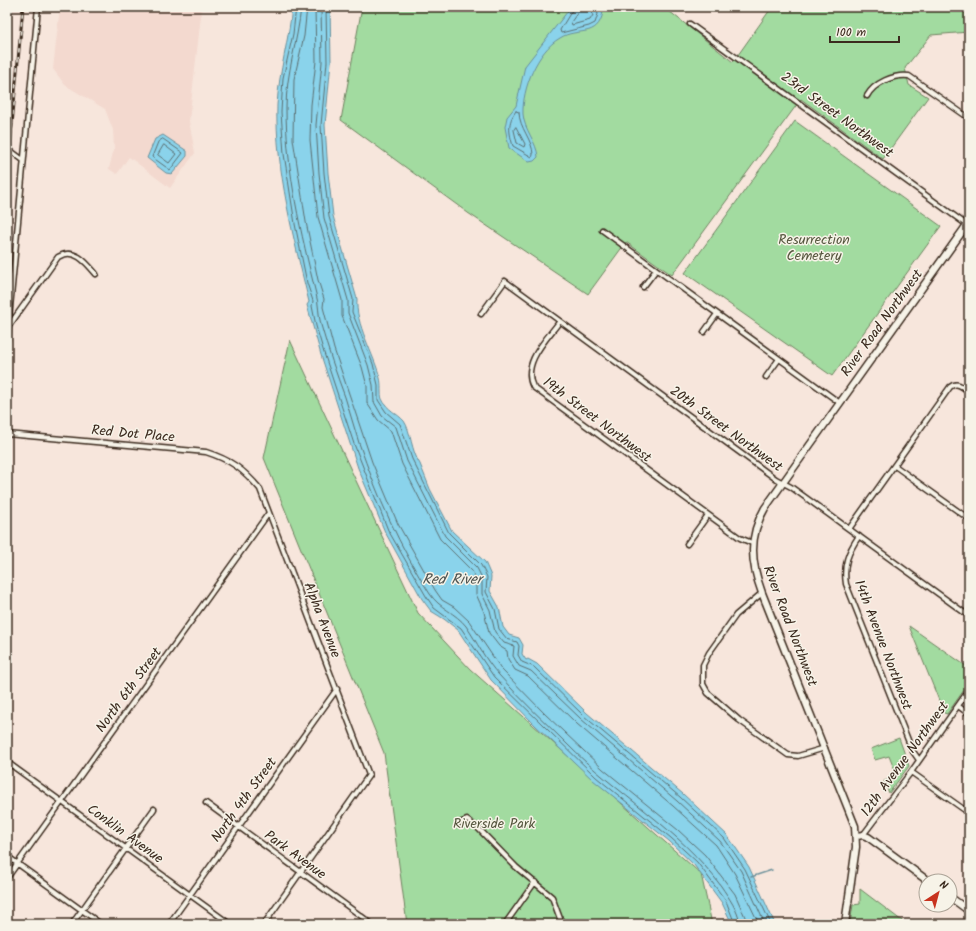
<svg xmlns="http://www.w3.org/2000/svg" width="976" height="931" font-family="Kalam,sans-serif">
<style>
.built{fill:#f3d9cf}
.green{fill:#a2dba0;stroke:#6e825f}
.water{fill:#8ad3eb;stroke:#6a8f99}
.lines{fill:none;stroke-linecap:round;stroke-linejoin:round}
.shore{stroke:#5b6e70;stroke-width:1}
.stream{stroke:#6a8f99;stroke-width:1.5}
.street-casing{stroke:#3b2a1e;stroke-width:7}
.secondary-casing{stroke:#3b2a1e;stroke-width:9}
.street{stroke:#f7f3e8;stroke-width:4}
.secondary{stroke:#f7f3e8;stroke-width:6}
.rail-casing{stroke:#3b2a1e;stroke-width:3}
.rail{stroke:#f7f3e8;stroke-width:1.5;stroke-dasharray:4.5;stroke-linecap:butt}
.labels{text-anchor:middle;dominant-baseline:central;stroke-width:3;stroke-linejoin:round;paint-order:stroke}
.street-label{font-size:14px;fill:#3b2a1e;stroke:#f7f3e8}
.park-label{font-size:14px;fill:#55563e;stroke:#f7f3e8}
.water-label{font-size:15px;font-style:italic;fill:#4f5451;stroke:#f7f3e8}
</style>
<rect width="100%" height="100%" fill="#f7e6dc"/>
<filter id="ink" filterUnits="userSpaceOnUse"><feTurbulence type="fractalNoise" baseFrequency=".025" numOctaves="2"/><feDisplacementMap in="SourceGraphic" scale="8" xChannelSelector="R" yChannelSelector="G"/><feConvolveMatrix kernelMatrix="1 2 1 2 8 2 1 2 1" color-interpolation-filters="sRGB"/></filter>
<g filter="url(#ink)">
<!-- built -->
<path class="built" d="M60,7H202L189,121L195,153L170,188L129,157L117,174L109,169L114,148L113,130L105,109L65,85L53,69Z"/>
<!-- green -->
<path class="green" d="M362,7H664L733,62L772,7H969V32L931,35L905,68L909,85L928,97L883,159L801,99L672,275L626,242L588,294L468,213L341,120Z
M795,121L941,226L832,376L685,273Z
M290,340L418,613L470,669L701,874L712,924H407L384,753L264,458Z
M909,626L969,668V683L947,714L944,713Z
M899,738L909,766L889,793L884,781L897,776L889,756L875,760L871,749Z
M860,889L906,924H850L853,905L860,904Z"/>
<!-- water -->
<path class="water" d="M292,7H330L331,62L325,125L328,173L333,216L357,299C355,324 374,354 380,378C382,385 380,394 382,399C387,410 397,413 404,421C411,431 411,451 420,464L430,489L452,531L485,562L491,576L490,591L499,607L503,627L509,635L519,638L523,645L522,654L526,660L528,659L537,664L587,713L683,794L727,835L749,867L775,924H732L722,903L694,865L669,841L593,780L535,725L491,680L458,630L444,619L431,611L422,599L385,532L358,468L321,355L307,305L309,302C294,239 275,169 277,105C279,71 289,40 292,7Z
M571,7H598L603,12C598,39 577,27 560,38C537,51 522,89 523,114C524,130 537,142 538,157L534,161L529,162L509,148L505,127L507,117L516,106L525,66Z
M163,135L187,151V156L172,174L166,173L147,158L155,139Z"/>
<g class="lines">
<!-- shore -->
<path class="shore" d="M296,7L293,34L283,78L281,112L284,154L295,224L307,283L313,301L312,306L316,326L324,353L354,444L388,530L426,596L434,608L461,628L494,677L596,777L671,838L697,862L726,901L735,924
M301,7C298,41 286,73 286,108C286,170 301,234 316,294C319,304 318,314 321,325C328,350 336,373 345,397C350,412 354,428 359,443C377,495 400,548 430,594C439,608 456,613 466,626C477,642 485,660 499,675C520,699 544,721 567,744C616,794 680,829 721,886C729,898 738,910 740,924
M307,7L304,36L294,79L293,139L306,222L318,280L324,299L323,307L334,349L372,462L398,524L435,590L442,600L454,607L469,621L502,670L545,714L603,769L678,830L705,855L735,894L745,917L746,924
M315,7L316,61L311,105L310,140L318,217L342,300V316L362,367L367,386V403L378,420L391,431L402,464L440,539L472,571L476,579V594L484,612L489,633L499,646L507,651L508,659L515,670L528,676L577,724L673,806L716,845L735,874L759,924
M321,7L322,62L316,125L319,173L324,218L348,300V313L368,365L373,385L374,402L382,416L396,427L407,461L445,536L477,568L482,578V594L490,610L495,632L504,643L514,646L513,656L519,666L531,671L581,719L677,801L720,841L741,871L765,924
M326,7L327,62L321,125L324,173L329,217L353,299L352,312L373,364L378,385V400L386,412L400,424L412,459L449,533L481,565L487,577L486,592L495,609L499,629L507,639L517,642L519,646L518,655L522,662L534,667L584,716L680,797L724,838L745,869L771,924
M574,7L560,30L561,33L589,26L595,23L598,14L595,7
M579,7L578,12L571,22L572,25L590,20L593,15L590,7
M516,111L519,112C519,128 533,140 533,155L532,157L513,146C509,132 507,123 516,111Z
M516,127L525,144L524,147L517,143L514,130Z
M163,139L183,153L170,170L152,157L158,142Z
M164,145L176,154L169,163L158,155Z"/>
<!-- stream -->
<path class="stream" d="M751,877L772,870"/>
<!-- street casing -->
<g class="street-casing">
<path id="street" d="M690,24L967,225
M867,96C874,83 894,74 909,76L969,118
M7,148L23,160
M602,230L840,403
M643,287L656,270
M481,314L505,281L776,479L791,487L969,616
M560,321C547,339 521,363 533,387L740,538L752,543
M9,326L58,257C74,247 86,262 96,274
M704,332L717,314
M7,340L38,7
M766,377L779,359
M7,434L206,452C231,460 243,469 260,489L369,775L264,924
M895,466L969,519
M849,529L950,387C957,381 963,387 969,392
M859,536C848,552 843,565 846,584L912,750L919,760
M687,544L708,515
M762,593L736,615L709,653L703,665V684L708,693L739,720L788,755L798,756L825,748
M958,706L969,714
M7,762L230,924
M911,772L969,813
M206,803L372,924
M460,823L467,820L478,828L516,867L552,897L562,924
M863,835L911,772L969,690
M7,856L101,924
M7,878L268,514
M72,924L154,809
M169,924L337,689
M505,924L535,882"/>
</g>
<!-- secondary casing -->
<g class="secondary-casing">
<path id="secondary" d="M857,836L863,835L868,837L928,881
M950,897L969,911
M845,924L856,847L855,826L762,593C751,563 748,537 765,508L969,222"/>
</g>
<!-- street -->
<use href="#street" class="street"/>
<!-- secondary -->
<use href="#secondary" class="secondary"/>
<!-- rail casing -->
<g class="rail-casing">
<path id="rail" d="M7,178L23,7"/>
</g>
<!-- rail -->
<use href="#rail" class="rail"/>
</g>
</g>
<g class="labels">
<!-- street labels -->
<g class="street-label">
<text transform="translate(837 115) rotate(36)">23rd Street Northwest</text>
<text transform="translate(882 323) rotate(-54)">River Road Northwest</text>
<text transform="translate(597 420) rotate(37)">19th Street Northwest</text>
<text transform="translate(726 429) rotate(36)">20th Street Northwest</text>
<text transform="translate(133 434) rotate(5)">Red Dot Place</text>
<text transform="translate(322 620) rotate(69)">Alpha Avenue</text>
<text transform="translate(790 626) rotate(69)">River Road Northwest</text>
<text transform="translate(883 645) rotate(69)">14th Avenue Northwest</text>
<text transform="translate(129 690) rotate(-54)">North 6th Street</text>
<text transform="translate(905 759) rotate(-54)">12th Avenue Northwest</text>
<text transform="translate(244 800) rotate(-54)">North 4th Street</text>
<text transform="translate(125 834) rotate(36)">Conklin Avenue</text>
<text transform="translate(295 855) rotate(36)">Park Avenue</text>
</g>
<!-- park labels -->
<g class="park-label">
<text x="814" y="240">Resurrection<tspan x="814" dy="16">Cemetery</tspan></text>
<text x="494" y="824">Riverside Park</text>
</g>
<!-- water labels -->
<g class="water-label">
<text x="452" y="580">Red River</text>
</g>
</g>
<!-- margin -->
<rect width="976" height="931" fill="none" stroke="#f7f3e8" stroke-width="24"/>
<rect x="12" y="12" width="952" height="907" fill="none" stroke="#3b2a1e" stroke-width="1.5" filter="url(#ink)"/>
<!-- north arrow -->
<g transform="translate(938 893) rotate(36)"><circle r="19" fill="#f7f3e8" stroke="#aca397"/>
<path d="M0-3L7 15L0 10L-7 15Z" fill="#c8321e"/>
<text y="-6" font-size="11" font-weight="bold" text-anchor="middle" fill="#3b2a1e">N</text>
</g>
<!-- scale -->
<path d="M830 36v6h69v-6" fill="none" stroke="#3b2a1e" stroke-width="2"/>
<text x="836" y="36" font-size="12" fill="#3b2a1e" stroke="#f7f3e8" stroke-width="3" paint-order="stroke">100 m</text>
</svg>
